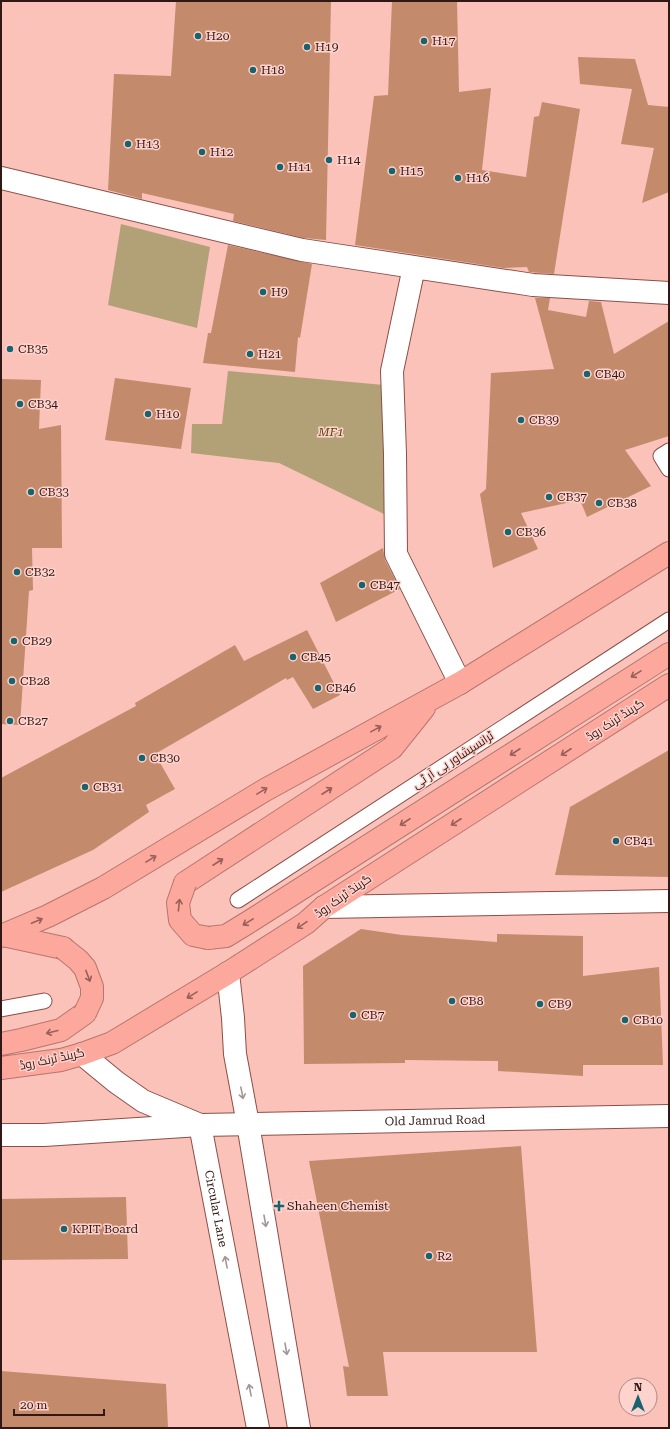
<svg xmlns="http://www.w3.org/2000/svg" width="670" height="1429" font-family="'Roboto Serif',Cairo,serif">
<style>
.green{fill:#b2a177}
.building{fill:#c48a6c}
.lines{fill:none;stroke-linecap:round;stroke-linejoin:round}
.lane-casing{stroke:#8b4f48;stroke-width:17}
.street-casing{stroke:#8b4f48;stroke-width:24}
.secondary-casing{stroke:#8b4f48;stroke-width:24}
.highway-casing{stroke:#b6766d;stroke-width:24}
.lane{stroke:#fff;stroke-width:15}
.street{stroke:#fff;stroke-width:22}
.secondary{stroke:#fff;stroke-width:22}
.highway{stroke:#fda89d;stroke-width:22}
.highway-bridge-casing{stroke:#b6766d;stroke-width:24;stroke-linecap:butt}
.highway-bridge{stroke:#fda89d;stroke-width:22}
.oneway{stroke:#986059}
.oneway2{stroke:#a39796}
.poi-dot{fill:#18646e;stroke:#ffd3cd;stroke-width:1.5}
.labels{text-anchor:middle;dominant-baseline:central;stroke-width:3;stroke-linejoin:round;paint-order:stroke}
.poi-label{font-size:12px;fill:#321815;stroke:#ffd3cd;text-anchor:start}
.park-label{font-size:12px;font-style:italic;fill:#5a460a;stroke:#ffd3cd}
.street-label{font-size:12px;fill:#321815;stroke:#ffd3cd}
</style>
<rect width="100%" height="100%" fill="#fbc2ba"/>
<!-- green -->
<path class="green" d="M121,224L210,247L197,328L108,305Z
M228,371L384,385V514L279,463L191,453L192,424H222Z"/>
<!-- building -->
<path class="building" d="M176,1H331L326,240L304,238L233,221L234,214L142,193V199L108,190L114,74L171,76Z
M392,1H457L459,92L491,88L482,170L526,177L534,117L539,116L542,102L580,109L554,274L529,272L527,267L503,268L355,245L374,96L388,95Z
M578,57L635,59L648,105L669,107V192L642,203L654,148L621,144L632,89L580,84Z
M228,245L312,264L300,338L298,337L295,372L203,363L208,333H211Z
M535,298H550L548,310L586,317L589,301L601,302L614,354L669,321V436L625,450L651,486L587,517L580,500L521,513L538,549L493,568L480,494L486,489L491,373L554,369Z
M115,378L191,388L181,449L105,440Z
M1,379L41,380L39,429L61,425L62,548H32L33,590L29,591L20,725L1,724Z
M383,548L385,560L400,589L336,622L320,583Z
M307,630L340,695L313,709L293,677L287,680L286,678L155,754L175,789L146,805L149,812L93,850L1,892V778L136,706L135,703L235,645L244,661Z
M669,750V877L555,875L570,807Z
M361,929L402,935L497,942V934L583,936V976L659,967L663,1065H583V1076L498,1071V1061L405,1060V1063L304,1064L303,966Z
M521,1146L537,1352H383L388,1396H347L343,1366L349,1367L309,1161Z
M126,1197L128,1259L1,1260V1199Z
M1,1371L166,1384L168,1428H1Z"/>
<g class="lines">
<!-- lane casing -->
<g class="lane-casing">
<path id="lane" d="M669,451L661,456L669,469
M238,900L669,620
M1,1009L44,1001"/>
</g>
<!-- street casing -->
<g class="street-casing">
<path id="street" d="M1,178L302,250L533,285L669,293
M414,267L392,371L395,454L396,554L460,683
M324,907L669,901
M1,1135H44L200,1125"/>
</g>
<!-- secondary casing -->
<g class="secondary-casing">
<g id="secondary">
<path d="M228,973L233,1018L235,1054L248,1124L299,1428"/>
<path id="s1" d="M82,1054L116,1082L143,1101L200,1125L258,1428"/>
<path id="s2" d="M200,1125L669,1116"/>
</g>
</g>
<!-- highway casing -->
<g class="highway-casing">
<path id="highway" d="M185,883L392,748L424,708
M3,935L63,948
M1,936L48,916L103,888L265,790L460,683L669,553
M208,938L226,936L252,920L669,654
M1,1044L21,1040L61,1030L85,1013
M1,1068L61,1060L82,1054L112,1043L228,973L306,923L324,907L669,685"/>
</g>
<!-- lane -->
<use href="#lane" class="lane"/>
<!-- street -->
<use href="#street" class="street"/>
<!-- secondary -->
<use href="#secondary" class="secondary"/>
<!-- highway -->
<use href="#highway" class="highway"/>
<!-- highway-bridge casing -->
<g class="highway-bridge-casing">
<path id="highway-bridge" d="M185,883L178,903L180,920L193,935L208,938
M63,948L78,960L85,968L92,987V998L85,1013"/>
</g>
<!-- highway-bridge -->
<use href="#highway-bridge" class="highway-bridge"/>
</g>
<!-- one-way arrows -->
<defs><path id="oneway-shaft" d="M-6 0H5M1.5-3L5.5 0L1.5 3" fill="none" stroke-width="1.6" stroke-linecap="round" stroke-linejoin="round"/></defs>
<g class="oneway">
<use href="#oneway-shaft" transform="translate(636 674) rotate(148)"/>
<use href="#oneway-shaft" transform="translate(376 729) rotate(-29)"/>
<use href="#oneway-shaft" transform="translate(515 752) rotate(147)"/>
<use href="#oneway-shaft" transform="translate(566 752) rotate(147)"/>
<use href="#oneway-shaft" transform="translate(262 791) rotate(-31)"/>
<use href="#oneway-shaft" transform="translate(327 791) rotate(-33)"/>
<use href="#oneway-shaft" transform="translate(405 822) rotate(147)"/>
<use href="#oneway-shaft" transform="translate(456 822) rotate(147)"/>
<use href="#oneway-shaft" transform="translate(151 859) rotate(-31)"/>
<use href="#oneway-shaft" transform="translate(218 862) rotate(-33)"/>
<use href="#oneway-shaft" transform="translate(179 905) rotate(-84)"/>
<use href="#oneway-shaft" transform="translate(37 921) rotate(-23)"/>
<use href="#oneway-shaft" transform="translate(248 922) rotate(149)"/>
<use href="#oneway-shaft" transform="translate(302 925) rotate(146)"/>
<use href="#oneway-shaft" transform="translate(88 976) rotate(69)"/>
<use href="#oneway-shaft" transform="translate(192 995) rotate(149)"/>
<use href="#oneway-shaft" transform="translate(52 1032) rotate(166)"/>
</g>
<g class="oneway2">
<use href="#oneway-shaft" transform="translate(242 1093) rotate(79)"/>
<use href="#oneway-shaft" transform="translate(265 1221) rotate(80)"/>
<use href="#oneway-shaft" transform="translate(226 1262) rotate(-101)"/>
<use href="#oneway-shaft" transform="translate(286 1349) rotate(80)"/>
<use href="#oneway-shaft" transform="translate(250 1390) rotate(-101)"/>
</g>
<!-- markers -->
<g class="poi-dot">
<circle cx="198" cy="36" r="4"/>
<circle cx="424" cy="41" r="4"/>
<circle cx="307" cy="47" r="4"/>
<circle cx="253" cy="70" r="4"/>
<circle cx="128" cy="144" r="4"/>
<circle cx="202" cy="152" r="4"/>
<circle cx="329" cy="160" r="4"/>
<circle cx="280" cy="167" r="4"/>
<circle cx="392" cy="171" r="4"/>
<circle cx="458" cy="178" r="4"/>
<circle cx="263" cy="292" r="4"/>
<circle cx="10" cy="349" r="4"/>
<circle cx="250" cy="354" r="4"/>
<circle cx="587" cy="374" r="4"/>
<circle cx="20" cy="404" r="4"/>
<circle cx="148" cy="414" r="4"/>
<circle cx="521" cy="420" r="4"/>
<circle cx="31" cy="492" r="4"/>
<circle cx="549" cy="497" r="4"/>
<circle cx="599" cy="503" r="4"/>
<circle cx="508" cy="532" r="4"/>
<circle cx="17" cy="572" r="4"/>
<circle cx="362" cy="585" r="4"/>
<circle cx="14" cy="641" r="4"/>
<circle cx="293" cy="657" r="4"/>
<circle cx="12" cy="681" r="4"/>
<circle cx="318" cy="688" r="4"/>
<circle cx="10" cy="721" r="4"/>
<circle cx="142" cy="758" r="4"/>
<circle cx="85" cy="787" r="4"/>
<circle cx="616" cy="841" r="4"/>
<circle cx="452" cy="1001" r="4"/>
<circle cx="540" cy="1004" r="4"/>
<circle cx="353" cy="1015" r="4"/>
<circle cx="625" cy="1020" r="4"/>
<path d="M277 1200h4v4h4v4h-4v4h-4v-4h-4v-4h4z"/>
<circle cx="64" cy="1229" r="4"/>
<circle cx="429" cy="1256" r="4"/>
</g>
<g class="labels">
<!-- poi labels -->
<g class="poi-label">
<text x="206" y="36">H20</text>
<text x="432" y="41">H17</text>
<text x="315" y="47">H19</text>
<text x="261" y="70">H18</text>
<text x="136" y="144">H13</text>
<text x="210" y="152">H12</text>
<text x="337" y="160">H14</text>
<text x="288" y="167">H11</text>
<text x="400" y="171">H15</text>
<text x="466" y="178">H16</text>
<text x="271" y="292">H9</text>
<text x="18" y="349">CB35</text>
<text x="258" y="354">H21</text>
<text x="595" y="374">CB40</text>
<text x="28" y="404">CB34</text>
<text x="156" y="414">H10</text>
<text x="529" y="420">CB39</text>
<text x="39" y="492">CB33</text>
<text x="557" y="497">CB37</text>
<text x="607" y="503">CB38</text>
<text x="516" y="532">CB36</text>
<text x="25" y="572">CB32</text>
<text x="370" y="585">CB47</text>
<text x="22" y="641">CB29</text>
<text x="301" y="657">CB45</text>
<text x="20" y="681">CB28</text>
<text x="326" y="688">CB46</text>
<text x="18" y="721">CB27</text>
<text x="150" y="758">CB30</text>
<text x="93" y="787">CB31</text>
<text x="624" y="841">CB41</text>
<text x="460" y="1001">CB8</text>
<text x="548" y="1004">CB9</text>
<text x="361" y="1015">CB7</text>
<text x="633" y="1020">CB10</text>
<text x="287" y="1206">Shaheen Chemist</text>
<text x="72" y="1229">KPIT Board</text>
<text x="437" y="1256">R2</text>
</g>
<!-- park labels -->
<g class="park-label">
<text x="331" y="432">MF1</text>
</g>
<!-- street labels -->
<g class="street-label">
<text transform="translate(615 720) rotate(-33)">گرینڈ ٹرنک روڈ</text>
<text transform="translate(453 760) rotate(-33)">ٹرانسپشاور بی آر ٹی</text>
<text transform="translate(343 896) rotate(-35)">گرینڈ ٹرنک روڈ</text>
<text transform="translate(52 1059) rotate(-12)">گرینڈ ٹرنک روڈ</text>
<text stroke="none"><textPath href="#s2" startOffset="235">Old Jamrud Road</textPath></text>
<text stroke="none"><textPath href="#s1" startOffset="224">Circular Lane</textPath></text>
</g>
</g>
<!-- border -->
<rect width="670" height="1429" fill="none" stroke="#321815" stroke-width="4"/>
<!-- north arrow -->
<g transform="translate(638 1397)"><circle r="19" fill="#ffd3cd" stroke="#ad8883"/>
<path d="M0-3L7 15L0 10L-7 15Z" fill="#18646e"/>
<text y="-6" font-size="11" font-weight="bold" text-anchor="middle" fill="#321815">N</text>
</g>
<!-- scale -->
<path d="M14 1409v6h90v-6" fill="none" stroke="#321815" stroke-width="2"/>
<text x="20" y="1409" font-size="12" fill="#321815" stroke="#ffd3cd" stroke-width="3" paint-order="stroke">20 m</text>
</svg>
